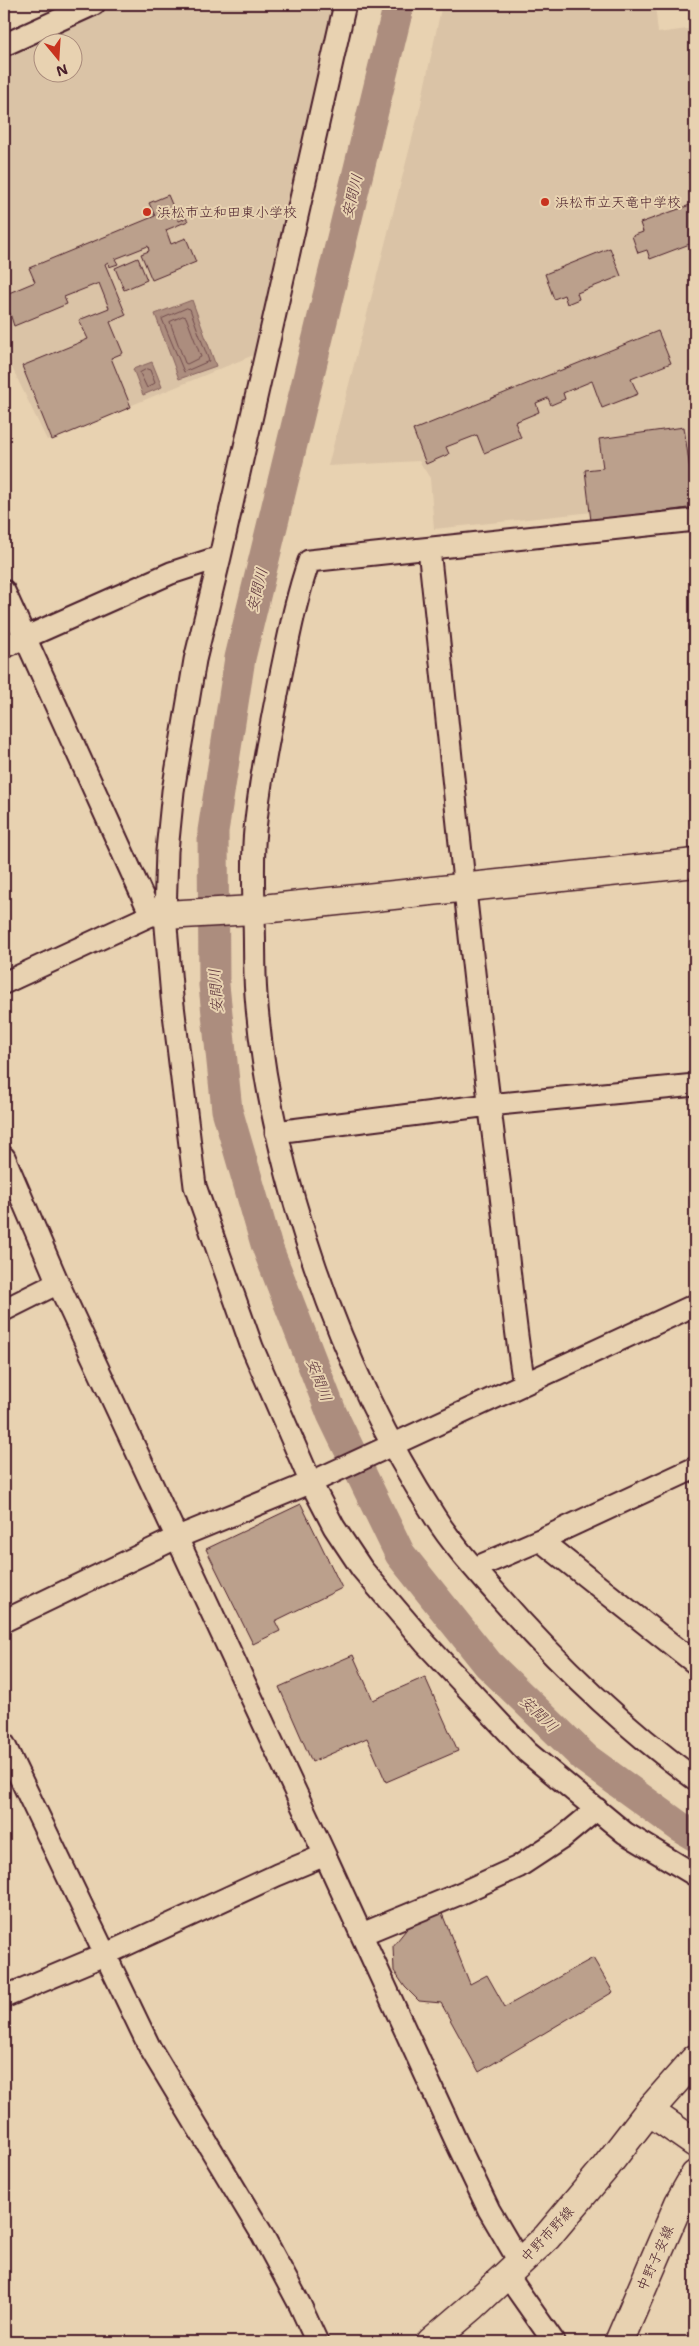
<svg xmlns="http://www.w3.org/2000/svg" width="699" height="2346" font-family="'Shantell Sans','Klee One',sans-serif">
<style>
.built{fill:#dac3a6;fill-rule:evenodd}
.water{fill:#ac8d7e;stroke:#85615d}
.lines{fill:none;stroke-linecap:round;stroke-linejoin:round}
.shore{stroke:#714b4c;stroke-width:1}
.river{stroke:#ac8d7e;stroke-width:31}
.building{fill:#bba08c;stroke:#4a1f2b}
.street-casing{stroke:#4a1f2b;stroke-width:25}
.secondary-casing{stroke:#4a1f2b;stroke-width:31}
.street{stroke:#e8d2b1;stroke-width:21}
.secondary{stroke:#e8d2b1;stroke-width:28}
.poi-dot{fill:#c8321e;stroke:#e8d2b1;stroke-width:2}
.labels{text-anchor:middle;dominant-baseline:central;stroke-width:4;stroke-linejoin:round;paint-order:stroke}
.poi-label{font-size:14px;fill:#4a1f2b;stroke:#e8d2b1;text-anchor:start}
.street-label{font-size:14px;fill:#4a1f2b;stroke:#e8d2b1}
.water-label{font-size:15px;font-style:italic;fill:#5e353c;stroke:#e8d2b1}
</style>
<rect width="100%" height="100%" fill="#e8d2b1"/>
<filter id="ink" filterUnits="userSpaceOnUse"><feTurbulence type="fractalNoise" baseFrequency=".02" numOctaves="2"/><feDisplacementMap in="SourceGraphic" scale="10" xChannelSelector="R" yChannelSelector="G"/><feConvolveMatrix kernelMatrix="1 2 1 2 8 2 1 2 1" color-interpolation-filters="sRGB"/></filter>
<g filter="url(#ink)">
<!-- built -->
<path class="built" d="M118,4H338L256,354L47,440L4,351V57ZM42,42H72V72H42Z
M442,4H655L658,33L695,28V340L693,341L695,501L434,529L430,478L419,461L328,466L420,108Z"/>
<!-- water -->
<path class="water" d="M192,300L216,366L179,379L155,314Z
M152,362L162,387L143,395L133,369Z"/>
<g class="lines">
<!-- shore -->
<path class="shore" d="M187,308L190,309L209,361L184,372L162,319Z
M183,316L186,317L201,357L187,364L185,363L170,322Z
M147,369L150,370L155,383L147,388L140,373Z"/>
<!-- river -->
<path class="river" d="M399,4L240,658L213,831L214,985L227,1110L266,1244L332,1414L400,1554L488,1664L585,1758L680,1827L695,1836"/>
</g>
<!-- building -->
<path class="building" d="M168,195L179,221L186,218L188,221L166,230L171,244L186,238L196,262L152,280L141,254L149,251L148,246L115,259L118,264L109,267L108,262L105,264L126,315L110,322L123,353L111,358L131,407L52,440L22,366L88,339L79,320L109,308L99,283L64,297L67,304L14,326L4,295L35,282L29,268L155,216L149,203Z
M690,205L695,218V242L650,259L647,250L638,253L632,236L643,232L640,223Z
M610,248L621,276L577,293L579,299L567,304L564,295L554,299L545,274Z
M138,258L147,280L124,290L115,268Z
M658,331L671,363L631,379L638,394L602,408L592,381L563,393L565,399L551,405L548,398L536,403L539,412L515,422L521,438L484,453L477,435L446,447L449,454L426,464L413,430Z
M684,427L691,477L695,476V507L591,521L585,470L603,468L599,439Z
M301,1504L342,1588L275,1621L280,1631L253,1644L206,1549Z
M353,1655L373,1700L425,1677L458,1751L386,1782L367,1738L312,1762L279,1687Z
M441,1911L470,1984L487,1975L505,2007L593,1958L613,1992L479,2072L441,2003L419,2001L405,1987L394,1971L393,1946L410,1925Z"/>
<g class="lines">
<!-- street casing -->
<g class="street-casing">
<path id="street" d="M345,4L220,557L195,660L173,791L167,851L165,915L172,997L195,1186L252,1347L311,1483L334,1527L362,1569L425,1643L527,1752L625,1833L695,1875
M4,45L94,4
M695,520L309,561C296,598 289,636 281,674C271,726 260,778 255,830C252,859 254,890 254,919C255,945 254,970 256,995C269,1168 341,1372 435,1517C452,1544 474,1568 495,1592C555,1661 621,1725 695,1779
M429,549C452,762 472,975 500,1187C508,1253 513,1318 524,1384
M4,591L151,915
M4,647L171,573L220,557
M4,983L151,915H165
M276,1132L489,1105L695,1085
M4,1157L58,1283
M4,1310L58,1283L325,1855L277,1875L104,1955L4,1997
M540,1540L695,1663
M475,1568L540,1540L695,1468
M4,1621L178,1537L312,1482L695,1305
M4,1744L150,2048L262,2234L300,2305L317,2342
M325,1855L456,2141L489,2210L520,2263
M362,1934L459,1894L518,1867L562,1838L597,1809
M507,2275L554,2342"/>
</g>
<!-- secondary casing -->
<g class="secondary-casing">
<path id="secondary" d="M165,915L253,910L695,863
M649,2111L695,2143
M431,2342L473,2306L547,2237L605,2168L649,2111L695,2059
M619,2342L679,2203L695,2175"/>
</g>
<!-- street -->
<use href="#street" class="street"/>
<!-- secondary -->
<use href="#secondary" class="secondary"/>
</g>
</g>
<!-- markers -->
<g class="poi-dot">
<circle cx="545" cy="202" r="5"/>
<circle cx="147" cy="212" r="5"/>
</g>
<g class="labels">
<!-- poi labels -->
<g class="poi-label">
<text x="555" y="202">浜松市立天竜中学校</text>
<text x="157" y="212">浜松市立和田東小学校</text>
</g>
<!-- street labels -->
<g class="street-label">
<text transform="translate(547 2234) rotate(-47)">中野市野線</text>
<text transform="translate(655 2258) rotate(-66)">中野子安線</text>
</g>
<!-- water labels -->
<g class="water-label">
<text transform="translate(352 196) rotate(-76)">安間川</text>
<text transform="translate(257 590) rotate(-76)">安間川</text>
<text transform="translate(216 991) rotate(-94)">安間川</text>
<text transform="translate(319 1380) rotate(69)">安間川</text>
<text transform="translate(539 1714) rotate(44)">安間川</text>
</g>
</g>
<!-- margin -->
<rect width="699" height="2346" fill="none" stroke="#e8d2b1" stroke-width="20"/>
<rect x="10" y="10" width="679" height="2326" fill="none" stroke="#4a1f2b" stroke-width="2" filter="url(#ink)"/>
<!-- north arrow -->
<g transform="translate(58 58) rotate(162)"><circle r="24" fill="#e8d2b1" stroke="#a98a7b"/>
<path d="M0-4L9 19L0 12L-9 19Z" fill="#c8321e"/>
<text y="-8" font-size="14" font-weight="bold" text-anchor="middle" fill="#4a1f2b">N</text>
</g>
</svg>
